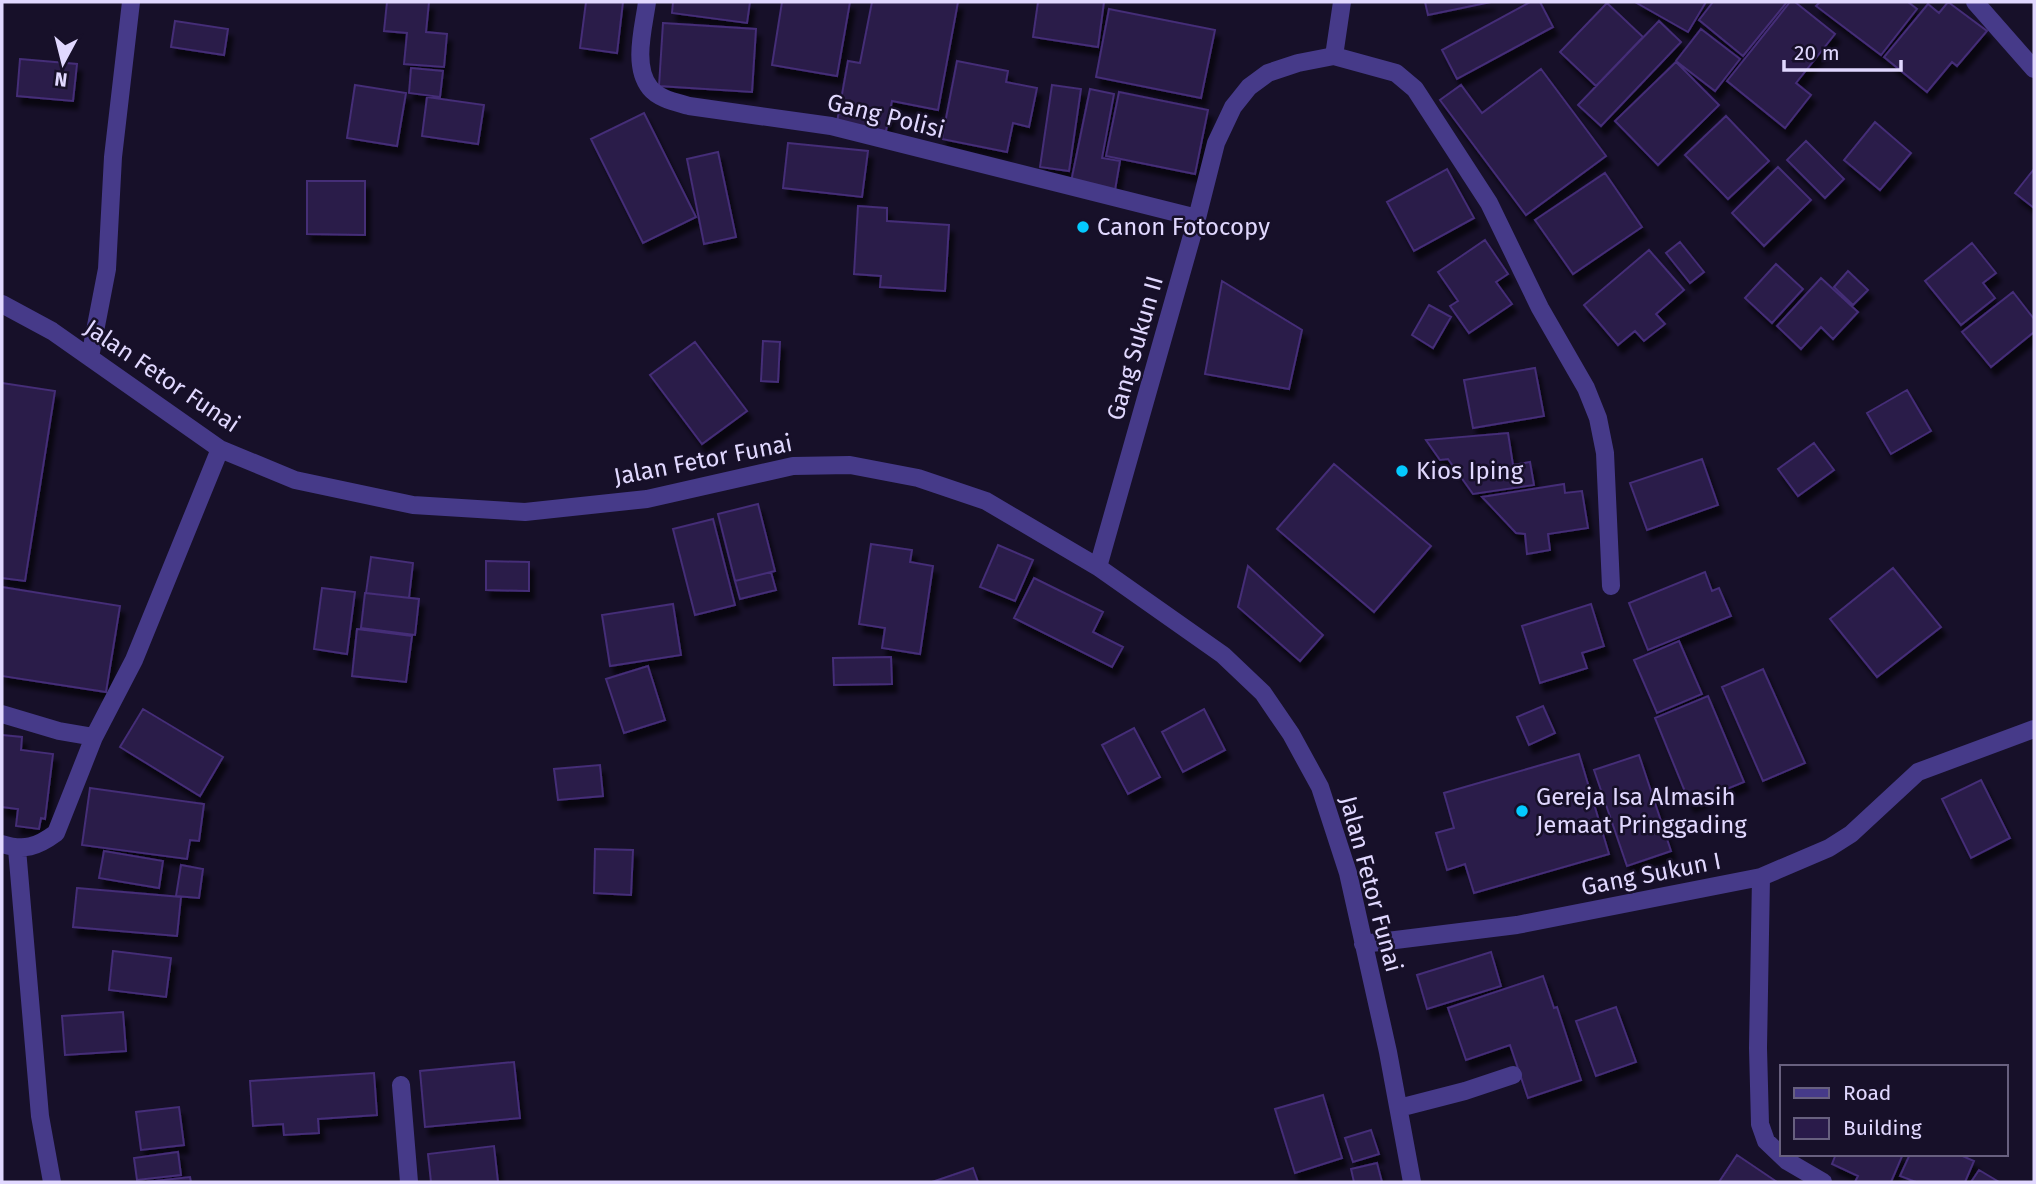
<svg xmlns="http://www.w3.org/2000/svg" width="2036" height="1184" font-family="'Fira Sans',sans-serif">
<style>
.building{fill:#2a1b4a;stroke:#442d77;stroke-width:2;filter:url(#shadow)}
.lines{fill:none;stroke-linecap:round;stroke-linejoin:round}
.minor{stroke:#463a89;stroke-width:18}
.poi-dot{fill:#04caff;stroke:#171029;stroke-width:2.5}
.labels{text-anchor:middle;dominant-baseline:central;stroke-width:5;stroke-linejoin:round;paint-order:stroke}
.street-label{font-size:24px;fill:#e1d8ff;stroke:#171029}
.poi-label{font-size:24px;fill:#e1d8ff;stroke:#171029;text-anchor:start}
</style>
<defs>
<filter id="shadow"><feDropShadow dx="4.5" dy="8" stdDeviation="2" flood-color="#0009"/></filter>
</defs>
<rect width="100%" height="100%" fill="#171029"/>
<!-- building -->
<path class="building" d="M387,2H429L426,32L447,34L444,67L404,64L407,33L384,31Z
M586,2H623L617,53L580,48Z
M673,2H750L747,23L672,13Z
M782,2H850L837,76L772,65Z
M872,2H958L938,110L892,101L886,131L837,122L848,61L860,63Z
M1038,2H1104L1098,47L1033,37Z
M1425,2H1491L1428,15Z
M1530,2H1540L1553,27L1457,79L1442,50Z
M1635,2H1706L1688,32Z
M1713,2H1787L1743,56L1699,20Z
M1790,2H1795L1835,34L1796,83L1811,95L1785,128L1727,81Z
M1820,2H1908L1917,9L1881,55L1816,6Z
M1948,2L1987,31L1957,66L1952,62L1927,92L1884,57L1928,4L1939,13Z
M1607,3L1643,37L1596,86L1560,52Z
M1109,9L1215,30L1201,98L1096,77Z
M175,21L228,29L224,55L171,47Z
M1659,21L1681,42L1601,126L1578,105Z
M663,23L756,29L752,92L659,86Z
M1701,29L1740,59L1715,91L1676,61Z
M20,59L77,64L73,101L17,96Z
M957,61L1008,71L1006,82L1037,88L1029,127L1013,123L1007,152L942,139Z
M1676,62L1719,105L1658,165L1615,121Z
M411,68L443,71L440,97L409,93Z
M1541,69L1606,156L1526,215L1440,100L1461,85L1482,113Z
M355,85L406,93L397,146L347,138Z
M1052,85L1081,89L1069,171L1040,167Z
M1090,89L1114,94L1102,158L1120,161L1115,190L1071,182Z
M1119,92L1208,110L1195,174L1106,156Z
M427,97L484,105L478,144L422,136Z
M644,113L696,217L643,243L591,139Z
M1726,116L1769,161L1728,199L1685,155Z
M1875,122L1911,153L1880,190L1844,160Z
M1806,141L1844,179L1825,198L1787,160Z
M788,143L868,151L862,197L783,188Z
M718,152L736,237L704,244L687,159Z
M1778,167L1811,200L1764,246L1732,213Z
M1447,169L1474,218L1414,251L1387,202Z
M2034,169V208L2015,193Z
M1605,173L1642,227L1573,274L1535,220Z
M307,181H365V235L307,234Z
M858,206L887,208V221L949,225L945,291L880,287L881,276L854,274Z
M1485,240L1508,274L1496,282L1512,304L1469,333L1450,306L1458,301L1438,272Z
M1680,242L1704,272L1690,283L1666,253Z
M1972,243L1996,273L1983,283L1995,298L1961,325L1925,281Z
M1649,250L1684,290L1656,314L1665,324L1644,341L1635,331L1618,345L1584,305Z
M1776,264L1803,289L1772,323L1745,298Z
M1848,271L1868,290L1853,305L1834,287Z
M1821,278L1858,312L1833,339L1821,327L1801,349L1777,326Z
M1222,281L1302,330L1289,389L1205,374Z
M2013,292L2034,319V332L1991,367L1962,332Z
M1429,305L1451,317L1433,348L1412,335Z
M763,341L780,342L778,382L761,381Z
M695,342L747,411L702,444L650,375Z
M1535,368L1544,416L1473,428L1464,380Z
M2,383L55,391L25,581L2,578Z
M1907,390L1931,431L1891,454L1867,413Z
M1508,433L1513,465L1530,462L1534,485L1473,494L1448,459L1440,460L1426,440Z
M1814,443L1834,470L1798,496L1778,469Z
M1702,459L1718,505L1647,530L1630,483Z
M1334,464L1431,546L1374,612L1277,529Z
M1564,484L1565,493L1582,491L1588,528L1548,534L1550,550L1527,554L1525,534L1516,533L1482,497Z
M758,504L775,571L735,581L718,514Z
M713,519L735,605L695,615L673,529Z
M871,544L912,550L910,562L933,566L920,654L882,648L885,628L859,624Z
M998,545L1033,560L1015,601L980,587Z
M371,557L413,563L409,598L366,593Z
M486,561L529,562V591L486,590Z
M1248,566L1323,635L1300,661L1238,607Z
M1893,568L1941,627L1877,677L1830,619Z
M771,572L776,590L740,599L735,581Z
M1705,572L1712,591L1719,588L1731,616L1648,650L1629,603Z
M1034,578L1103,612L1093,632L1123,647L1112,667L1014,618Z
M2,587L120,606L106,692L2,676Z
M322,588L355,592L347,654L314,649Z
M365,593L419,599L415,635L361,628Z
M673,604L681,655L610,666L602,615Z
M1591,604L1604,646L1582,653L1587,668L1540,683L1522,626Z
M357,629L412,636L406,682L352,676Z
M1679,641L1702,694L1657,713L1634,660Z
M891,657L892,684L834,685L833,658Z
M648,666L665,720L624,733L606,679Z
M1763,669L1805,763L1763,781L1722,687Z
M1708,696L1744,782L1690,804L1655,718Z
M1543,706L1555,733L1529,745L1517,717Z
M143,709L223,757L200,796L120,747Z
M1204,709L1225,750L1183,772L1162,732Z
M1134,728L1160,777L1128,794L1102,745Z
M2,735L22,737L21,750L53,754L45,819L41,818L39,829L16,826L18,809L2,807Z
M1579,754L1609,854L1474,893L1465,864L1447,870L1436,833L1454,828L1444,793Z
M1639,755L1671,851L1627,866L1594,770Z
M600,765L603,796L558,800L554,769Z
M1981,780L2010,838L1971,858L1942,799Z
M90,788L204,804L199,841L190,840L187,859L82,845Z
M595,849L633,850L631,895L594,893Z
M104,851L163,861L159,888L99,878Z
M181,865L203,869L199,898L176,896Z
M77,888L181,897L177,936L73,927Z
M113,951L171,958L166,997L109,990Z
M1491,952L1501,986L1427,1009L1417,975Z
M1543,976L1554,1008L1557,1007L1581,1080L1528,1098L1510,1045L1466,1060L1448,1008Z
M1616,1007L1636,1062L1596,1076L1576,1021Z
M123,1012L126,1051L65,1055L62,1016Z
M514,1062L520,1118L425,1127L420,1071Z
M374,1073L377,1115L318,1119L319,1133L284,1135L283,1124L253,1126L250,1081Z
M1323,1095L1342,1158L1295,1173L1275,1109Z
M179,1107L184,1145L141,1150L136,1112Z
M1371,1130L1379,1154L1353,1162L1345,1138Z
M494,1146L498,1182H431L428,1154Z
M178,1152L181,1175L137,1180L134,1158Z
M1836,1154H1903L1891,1182H1855L1858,1176L1832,1164Z
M1910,1154H1958L1974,1161L1965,1182H1916L1900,1176Z
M1737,1155L1777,1182H1719Z
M1377,1163L1382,1182H1354L1351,1169Z
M973,1168L978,1182H932Z
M1979,1170L1999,1182H1971Z
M190,1177L191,1182H146Z"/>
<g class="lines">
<!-- minor -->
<path class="minor" d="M647,2C644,26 632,66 650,88C659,99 676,102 689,106L831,126L1197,218
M1975,2L2034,69
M1334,56L1396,73L1415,89L1489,203L1540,308L1586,388L1598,418L1605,453L1611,586
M2,304L52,331L220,449L295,480L413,505L525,512L647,499L793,466L850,465L918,478L986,501L1098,567L1223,655L1263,693L1291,734L1320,787L1348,873L1388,1052L1412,1182
M90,357L107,269L113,157L131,2
M1098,567L1197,218L1216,143L1233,107L1249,87L1268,73L1298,63L1334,56L1342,2
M2,714L59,731L94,737
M2,844C24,851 37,847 56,833L94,737L134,660L220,449
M17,849L40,1116L52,1182
M1761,877L1758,1048L1760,1124L1766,1141L1787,1161L1823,1182
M1363,944L1517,925L1761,877L1829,848L1851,834L1918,772L2034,729
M401,1085L409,1182
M1399,1108L1465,1091L1513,1075"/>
</g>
<!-- markers -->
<g class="poi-dot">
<circle cx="1083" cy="227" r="7"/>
<circle cx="1402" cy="471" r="7"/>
<circle cx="1522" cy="811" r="7"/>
</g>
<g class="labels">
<!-- street labels -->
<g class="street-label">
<text transform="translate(886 116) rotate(14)">Gang Polisi</text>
<text transform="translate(1135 348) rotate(-74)">Gang Sukun II</text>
<text transform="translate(162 376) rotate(34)">Jalan Fetor Funai</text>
<text transform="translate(703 460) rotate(-11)">Jalan Fetor Funai</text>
<text transform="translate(1651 874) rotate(-11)">Gang Sukun I</text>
<text transform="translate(1371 884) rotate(75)">Jalan Fetor Funai</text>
</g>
<!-- poi labels -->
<g class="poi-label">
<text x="1097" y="227">Canon Fotocopy</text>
<text x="1416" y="471">Kios Iping</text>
<text x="1536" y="797">Gereja Isa Almasih<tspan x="1536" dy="28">Jemaat Pringgading</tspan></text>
</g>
</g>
<!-- border -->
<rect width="2036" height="1184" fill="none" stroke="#e1d8ff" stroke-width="7"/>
<!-- legend -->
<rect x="1780" y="1065" width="228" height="91" fill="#171029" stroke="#68607f" stroke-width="2"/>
<rect x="1794" y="1088" width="35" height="10" fill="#463a89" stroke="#68607f" stroke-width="2"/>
<text x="1843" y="1100" font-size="21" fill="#e1d8ff">Road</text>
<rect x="1794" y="1118" width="35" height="21" fill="#2a1b4a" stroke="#68607f" stroke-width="2"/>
<text x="1843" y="1135" font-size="21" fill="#e1d8ff">Building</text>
<!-- north arrow -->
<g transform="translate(63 63) rotate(187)" stroke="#171029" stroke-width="5" paint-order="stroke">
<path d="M0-5L12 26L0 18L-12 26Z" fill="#e1d8ff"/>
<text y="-10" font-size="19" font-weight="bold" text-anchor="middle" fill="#e1d8ff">N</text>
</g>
<!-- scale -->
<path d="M1784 60v10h117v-10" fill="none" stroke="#e1d8ff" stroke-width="3.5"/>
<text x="1794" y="60" font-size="21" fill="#e1d8ff" stroke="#171029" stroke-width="5" paint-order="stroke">20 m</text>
</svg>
